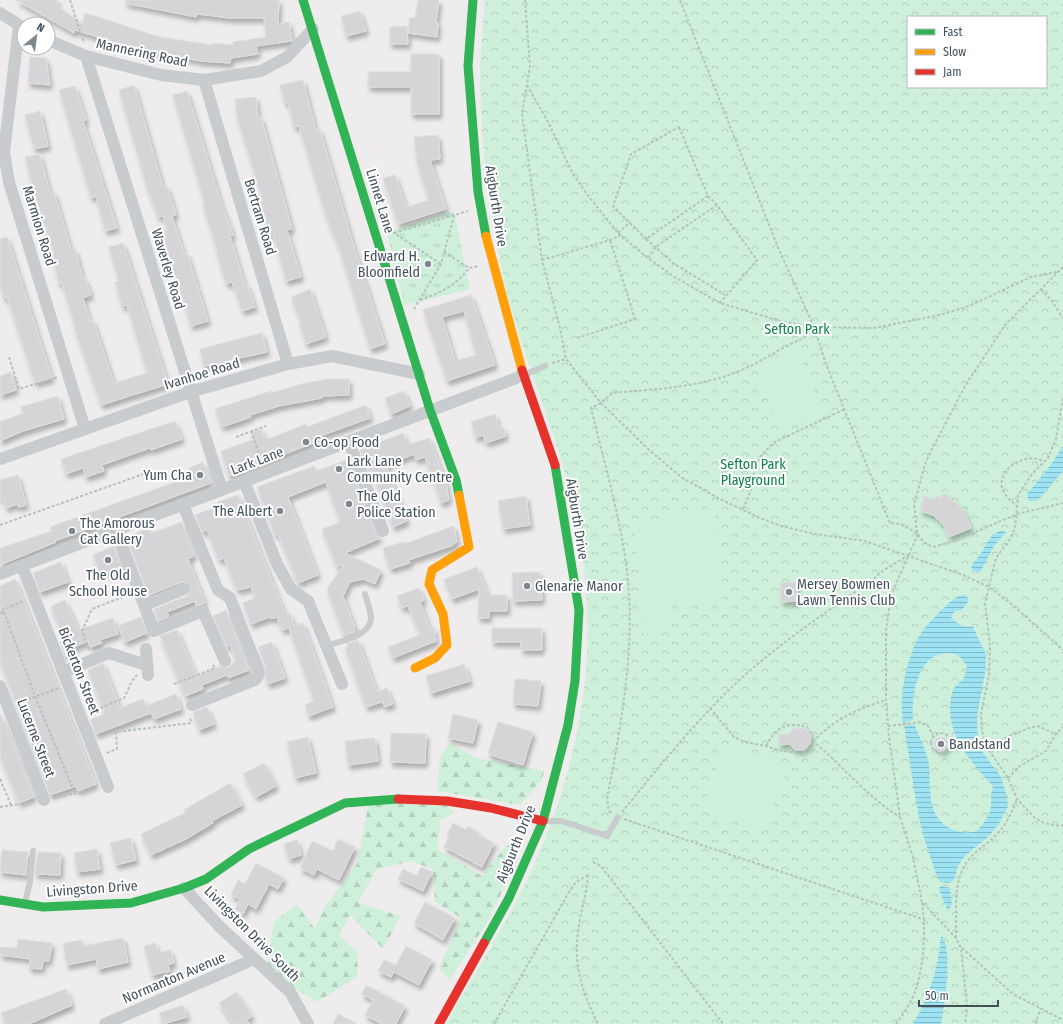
<svg xmlns="http://www.w3.org/2000/svg" width="1063" height="1024" font-family="'Fira Sans Condensed',sans-serif">
<style>
.grass{fill:url(#grass-tufts)}
.forest{fill:url(#forest-firs)}
.park{fill:url(#park-crowns);fill-rule:evenodd}
.garden{fill:#cef0da}
.water{fill:url(#water-rules)}
.building{fill:#d5d4d7;stroke:#dfdee0;fill-rule:evenodd;filter:url(#shadow)}
.lines{fill:none;stroke-linecap:round;stroke-linejoin:round}
.path{stroke:#b4c3be;stroke-width:2;stroke-dasharray:3 2;stroke-linecap:butt}
.lane{stroke:#c8cccf;stroke-width:6}
.street{stroke:#c8cccf;stroke-width:12}
.fast{stroke:#30b455;stroke-width:9}
.slow{stroke:#ff9f0a;stroke-width:9}
.jam{stroke:#e5322d;stroke-width:9}
.poi-dot{fill:#7e878e;stroke:#fff;stroke-width:1.5}
.labels{text-anchor:middle;dominant-baseline:central;stroke-width:4;stroke-linejoin:round;paint-order:stroke}
.street-label{font-size:14px;fill:#42505b;stroke:#fff}
.poi-label{font-size:14px;fill:#42505b;stroke:#fff;text-anchor:start}
.park-label{font-size:14px;fill:#0b8445;stroke:#fff}
</style>
<defs>
<pattern id="grass-tufts" width="24" height="20" patternUnits="userSpaceOnUse"><rect width="24" height="20" fill="#cef0da"/><path d="M3 7l-1-3M5 7V3M7 7l1-3M15 17l-1-3M17 17v-4M19 17l1-3" fill="none" stroke="#b2d0bd"/></pattern>
<pattern id="forest-firs" width="22" height="20" patternUnits="userSpaceOnUse"><rect width="22" height="20" fill="#cef0da"/><path d="M5 1l3.5 6h-7zM16 11l3.5 6h-7z" fill="#b2d0bd"/></pattern>
<pattern id="park-crowns" width="20" height="18" patternUnits="userSpaceOnUse"><rect width="20" height="18" fill="#cef0da"/><path d="M2 6a3 3 0 1 1 6 0M12 15a3 3 0 1 1 6 0" fill="none" stroke="#b2d0bd"/></pattern>
<pattern id="water-rules" width="6" height="5" patternUnits="userSpaceOnUse"><rect width="6" height="5" fill="#9de3f3"/><path d="M0 2.5h6" fill="none" stroke="#82bac8"/></pattern>
<filter id="shadow"><feDropShadow dx="2.5" dy="4.5" stdDeviation="2" flood-color="#0004"/></filter>
</defs>
<rect width="100%" height="100%" fill="#eeecec"/>
<!-- grass -->
<path class="grass" d="M454,211L470,289L404,305L387,232Z"/>
<!-- forest -->
<path class="forest" d="M450,743L477,758L544,771L542,780L520,805L437,791L440,757Z
M369,801H443L455,813L441,819L437,849L482,876L510,841L515,866L486,924L450,980L439,968L461,918L435,902L433,869L410,861L376,870L358,903L401,916L383,949L350,915L339,935L358,953L357,977L317,1002L266,970L274,922L297,904L315,929L324,908L357,864Z"/>
<!-- park -->
<path class="park" d="M485,0H1063V1024H446C470,982 496,941 518,898C548,841 569,779 580,716C596,629 586,541 560,456C544,402 521,349 507,293C491,224 481,151 480,80C480,54 483,27 485,0ZM908,17H1046V87H908Z"/>
<!-- garden -->
<path class="garden" d="M797,349L823,412L781,430L755,367Z
M706,509L715,512L723,600L669,605L672,631L644,634L634,522L661,520V513Z
M725,744L788,767L764,832L702,809Z"/>
<!-- water -->
<path class="water" d="M1063,446V471L1040,498L1035,501H1029L1027,496L1028,493L1050,466Z
M1003,530L1006,532L994,546L981,571L975,572L971,567L973,563C985,553 986,534 1003,530Z
M964,595L967,597L968,602L962,610L955,611L951,617C960,627 962,626 973,627L986,655L985,674L977,716L978,741L981,750L1001,777L1007,797L1008,806L1000,822L990,835L964,857L958,866L954,880L949,883L941,882L937,877L923,835L917,808L904,726L914,724C918,734 924,745 927,756C931,770 929,784 931,799C933,823 955,837 977,831C983,824 990,816 991,806C992,798 989,794 994,787C970,761 942,732 952,693C954,686 959,684 963,679C965,676 966,670 967,667C963,659 958,653 948,653C917,653 911,697 913,720L903,723C899,698 905,667 915,644C921,630 933,618 944,608C950,602 955,596 964,595Z
M940,886L950,888L952,904L948,911L939,890Z
M941,935C954,949 944,1005 941,1024H913C930,994 938,970 941,935Z"/>
<!-- building -->
<path class="building" d="M16,0H58L56,5L82,24L85,13L160,37L212,45V43L233,45V42L266,37L264,18H230L197,14L196,17L125,3V0H279L278,24L289,22L292,41L256,46L258,54L231,58L230,63L201,61L150,51L149,53L75,30L74,33Z
M418,0H439L436,23H438L437,37L408,33L410,17L415,18Z
M360,11L366,31L346,36L341,16Z
M407,26L408,44H390V27Z
M411,54H439V114H411V87H368V72H411Z
M30,57L46,58L50,85L28,83Z
M303,80L316,131L320,130L354,247L385,344L370,349L340,251L325,213L299,126L294,127L288,102L285,103L280,85Z
M134,85L163,187L167,186L176,215L172,216L184,254L187,253L208,321L191,326L161,231L167,230L163,216L158,217L147,188L119,90Z
M75,86L86,120L83,121L117,228L105,231L96,196L91,198L59,90Z
M187,91L220,200L233,235L230,236L245,285L247,284L255,307L242,311L232,282L226,284L216,251L217,250L203,206L205,205L173,95Z
M256,97L258,118L261,117L292,229L287,230L301,277L286,281L273,234L270,235L260,202L263,201L237,117L235,99Z
M40,111L48,146L34,149L25,115Z
M438,135L440,159L430,160L446,209L398,224L383,178L395,175L406,207L429,200L417,163L414,137Z
M40,154L50,193L54,192L71,250L75,249L83,279L85,278L91,295L83,298L90,321L93,320L114,383L147,373L127,305L122,306L115,282L119,281L109,247L123,243L168,384L101,405L74,327L75,326L62,283L59,284L52,255L54,254L34,192L25,157Z
M7,237L52,378L35,383L7,297L4,298L0,286V239Z
M310,289L326,337L306,344L299,322H301L291,297Z
M471,295L495,365L447,381L423,310ZM464,311L476,355L455,361L442,317Z
M262,333L267,352L204,366L200,349Z
M11,372L16,390L0,395V376Z
M328,379H349V395L322,396V398L279,406L250,415L251,417L222,427L215,409L271,391L272,393L301,384Z
M404,391L410,406L391,414L385,398Z
M58,396L64,419L23,431L0,441V422L23,413L21,407Z
M366,405L370,418L312,439L313,443L229,476L221,451L254,439L252,432L261,429L264,437L267,436L268,439L306,424L307,427Z
M495,414L499,429L503,427L506,436L486,443L483,435L476,438L471,422Z
M175,421L182,439L151,450L150,448L102,465L104,471L86,477L83,468L66,474L61,459Z
M403,433L407,445L429,438L446,483L449,500L441,503L425,457L416,460L414,454L386,465L407,521L393,527L372,471L369,472L360,450Z
M346,460L376,534L380,538L345,553L381,570L375,584L363,579L350,582L343,596L355,628L354,629L355,632L344,636L327,589L344,564L337,567L322,529L340,522L326,482L288,497L318,575L298,583L278,534L275,535L257,487L314,466L316,471Z
M203,462L211,483L55,541L56,542L0,565V548L52,531L50,527L192,476L189,468Z
M18,475L26,505L18,507V504L6,508L3,498L0,499V480Z
M944,493L963,509L971,528L949,537L943,524L933,515L920,511L924,496L934,500L937,496L940,498Z
M238,495L285,614L290,613L294,626L303,623L333,707L309,716L305,705L314,701L289,628L282,630L277,617L271,619L270,617L251,624L243,603L255,598L251,587L237,590L224,558L219,560L207,530L202,532L195,515L219,506L218,502Z
M526,496L530,525L503,529L498,501Z
M182,522L194,556L188,559L205,603L196,606L195,601L167,612L169,617L158,621L154,609L187,596L191,590V587L188,583L182,582L149,595L126,537L149,528L151,533Z
M454,526L457,542L451,546L409,560L410,563L390,569L383,548L403,542L404,544Z
M114,546L121,566L101,575L93,555Z
M61,562L68,582L40,592L33,573Z
M477,567L488,595H507V611H489V618H478L479,589L452,599L444,579Z
M540,572L542,600L513,601L512,573Z
M15,579L96,784L78,791L76,786L50,795L0,661V586Z
M796,582L798,601L781,602L780,583Z
M419,588L424,600L420,602L430,629L434,627L436,641L393,658L388,647L420,635L408,606L402,608L397,596Z
M65,600L78,630L113,618L118,634L100,640L102,643L90,647L88,641L72,648L74,652L65,656L60,642L64,640L51,606Z
M226,610L249,670L228,678L227,675L202,685L203,689L185,696L160,636L177,630L196,676L220,666L228,668L236,660L230,645L227,647L213,616Z
M141,617L147,633L125,642L118,626Z
M492,628H542V650H521V642H492Z
M358,640L377,692L387,688L393,704L385,707L382,702L366,707L345,648L348,647L347,644Z
M272,642L285,678L268,684L265,677L266,666L258,647Z
M103,663L120,708L143,699L146,706L176,694L181,709L154,719L151,713L96,734L90,720L105,714L88,670Z
M464,664L470,681L431,693L426,676Z
M515,679L541,681L538,706L513,704Z
M207,707L214,724L199,730L193,712Z
M0,714L34,797L19,803L0,756Z
M453,714L478,720L473,743L448,738Z
M498,722L533,732L523,765L488,754Z
M794,728H804L811,734L810,744L804,750H795L789,744L779,745V735L789,734Z
M391,733L426,734L425,763L390,762Z
M934 744a7 7 0 1 1 14 0a7 7 0 1 1-14 0Z
M308,737L316,773L295,778L287,742Z
M375,738L378,761L348,765L345,741Z
M264,763L276,786L256,797L243,774Z
M230,783L242,805L212,821L213,823L186,839L151,855L141,834L185,813L184,810Z
M453,823L466,830L468,826L478,832L477,834L494,843L482,867L444,847L449,836L447,835Z
M131,838L136,860L116,865L110,843Z
M338,839L355,847L339,880L317,869L314,875L300,868L312,841L333,851Z
M297,840L301,855L289,859L284,844Z
M97,849L100,869L77,872L74,853Z
M2,850L28,852L26,875L0,872Z
M38,852L61,853L60,875L35,874Z
M256,863L284,878L278,889L269,884L256,909L248,904L243,914L235,909L240,899L231,895L238,880L245,884Z
M421,867L432,872L423,891L398,879L403,869L417,876Z
M425,902L455,918L443,940L414,923Z
M123,938L128,962L98,969L96,959L67,965L63,943L82,940L83,946Z
M18,939L52,943L49,961H43L42,969L29,968L30,959L0,955V947L17,948Z
M155,943L158,953L170,950L174,963L168,965L170,971L152,975L144,946Z
M406,946L432,960L419,985L394,972L391,977L378,971L384,960L396,965Z
M366,985L405,1006L396,1024H382L365,1015L373,1000L362,994Z
M66,989L72,1005L29,1024H5L1,1013Z
M236,992L252,1016L247,1020L250,1024H233L219,1003Z
M183,1005L187,1017L163,1024L159,1013Z
M338,1014L357,1024H333Z"/>
<g class="lines">
<!-- path -->
<path class="path" d="M70,0L84,43
M525,0L530,66L522,114L542,260L560,328L566,359L601,403L647,448L681,477L718,498L760,518L781,526L815,534L865,541L963,575L989,587L1008,601L1063,650
M680,0L779,250L814,327L826,364L890,523L901,524L918,534
M527,85L547,120L572,172L586,193L618,233L648,258L676,278L720,303L780,321L814,327L874,328L940,315L969,306L1031,277L1057,272
M679,127L708,196L646,239L613,206L631,154Z
M708,196L717,205
M388,229L441,264
M394,233L468,211
M618,233L630,222
M646,239L673,263L725,295
M444,252L469,268
M648,258L657,246L717,205L757,260L720,303
M542,260L610,240L621,235
M1063,267L1005,325L965,386L926,461L914,505C918,524 911,538 933,547L957,540L1017,514L1063,503
M1041,289L1051,300L1063,318
M420,300C440,293 457,285 469,268L479,266
M414,309L441,264L454,216
M577,338L635,319L610,240
M9,357L19,389L58,377
M552,363L566,359
M1063,398L1056,439L1048,458L1032,474L1018,495L1015,528L1010,539L996,558L985,603L990,646L989,675L981,714L982,730L986,746L1008,778L1017,799L1035,818L1044,823L1059,826L1063,825
M251,431L262,462
M236,437L266,426
M1018,507C1012,502 1006,497 1003,490C994,470 1028,450 1044,462
M743,509L751,490L755,466L761,456L773,443L845,409
M0,525L152,471
M918,534L891,595L886,631V700L889,737L900,817L913,857L922,902L956,938L961,948L967,1006L965,1024
M4,612L35,696L75,794
M0,613L4,612L3,610L24,601
M89,650L82,631L92,609L128,595
M174,684L215,668L213,665
M18,703L59,688
M710,708L734,737L745,742L766,746L778,750L803,754C826,723 851,711 886,700
M91,712L124,698L132,681L137,675
M888,726L920,722L928,726L933,735
M931 743a10 10 0 1 1 20 0a10 10 0 1 1-20 0Z
M766,746C776,728 786,721 807,727L812,734L813,741C843,766 867,797 900,817
M986,746L1029,728L1038,726L1055,734
M107,753L117,749L116,732L191,723L190,716
M1008,778L1020,766L1046,751L1055,735L1063,727
M0,779L11,805
M54,798L97,789
M0,807L32,802
M622,812C662,763 706,708 754,667C792,635 833,607 874,579L881,572L907,556
M611,813L609,811L607,799C621,725 636,647 627,571C620,515 604,462 591,408L601,403L612,393C654,389 699,388 739,371C755,365 769,355 785,347C797,340 806,340 814,327
M624,819L925,920
M593,862L601,866L723,1024
M588,875C587,893 581,909 579,926C572,963 582,992 598,1024
M956,938C957,917 953,891 962,871C968,855 983,848 995,836C1006,826 1012,812 1017,799
M962,948L1013,994L1063,1020
M494,1024L569,892L576,882L588,875
M896,1024C903,1014 911,1003 915,992C924,967 926,928 922,903
M1035,1024L1041,1008"/>
<!-- lane -->
<path class="lane" d="M526,374L545,366
M326,646C340,641 369,637 371,619C371,611 367,601 365,594
M545,821H561L607,836L618,817
M25,902L30,882L33,851"/>
<!-- street -->
<path class="street" d="M0,13L24,28
M19,26L4,152L9,182L85,429
M48,40L86,56L161,75L204,80L261,71L287,57L313,29
M86,56L222,490
M204,80L288,364
M349,442L383,531
M0,459L190,392L288,364L332,356L419,374
M244,481L277,564L291,589L308,601L342,684
M183,505L218,590L230,598L259,672L258,676L255,680L192,705
M116,531L154,631L203,611L225,661
M22,566L108,787
M0,574L524,375
M145,605L184,589
M146,649L148,675
M63,672L109,653L146,665
M0,686L44,800
M184,888L219,926L290,992L308,1024
M105,1024L254,959"/>
<!-- fast -->
<path class="fast" d="M303,0L430,410L456,480L459,495
M473,0L468,66L478,192L486,236
M0,900L43,907L131,903L184,888L206,879L249,849L345,803L398,799
M484,943L509,898L543,821L568,725L575,681L579,610L555,465"/>
<!-- slow -->
<path class="slow" d="M486,236L522,370
M415,668L435,658L447,645L443,614L429,584L432,570L469,547L459,495"/>
<!-- jam -->
<path class="jam" d="M522,370L555,465
M398,799L447,801L491,808L543,821
M439,1024L484,943"/>
</g>
<!-- markers -->
<g class="poi-dot">
<circle cx="428" cy="264" r="4"/>
<circle cx="306" cy="442" r="4"/>
<circle cx="339" cy="469" r="4"/>
<circle cx="200" cy="475" r="4"/>
<circle cx="349" cy="504" r="4"/>
<circle cx="280" cy="511" r="4"/>
<circle cx="72" cy="531" r="4"/>
<circle cx="108" cy="560" r="4"/>
<circle cx="527" cy="586" r="4"/>
<circle cx="789" cy="592" r="4"/>
<circle cx="941" cy="744" r="4"/>
</g>
<g class="labels">
<!-- street labels -->
<g class="street-label">
<text transform="translate(142 53) rotate(12)">Mannering Road</text>
<text transform="translate(380 201) rotate(73)">Linnet Lane</text>
<text transform="translate(496 206) rotate(81)">Aigburth Drive</text>
<text transform="translate(260 217) rotate(73)">Bertram Road</text>
<text transform="translate(39 226) rotate(73)">Marmion Road</text>
<text transform="translate(168 269) rotate(73)">Waverley Road</text>
<text transform="translate(202 374) rotate(-17)">Ivanhoe Road</text>
<text transform="translate(257 461) rotate(-21)">Lark Lane</text>
<text transform="translate(577 519) rotate(81)">Aigburth Drive</text>
<text transform="translate(79 671) rotate(69)">Bickerton Street</text>
<text transform="translate(36 738) rotate(69)">Lucerne Street</text>
<text transform="translate(516 844) rotate(-68)">Aigburth Drive</text>
<text transform="translate(92 889) rotate(-4)">Livingston Drive</text>
<text transform="translate(252 934) rotate(45)">Livingston Drive South</text>
<text transform="translate(174 978) rotate(-23)">Normanton Avenue</text>
</g>
<!-- poi labels -->
<g class="poi-label">
<text x="420" y="256" text-anchor="end">Edward H.<tspan x="420" dy="16">Bloomfield</tspan></text>
<text x="314" y="442">Co-op Food</text>
<text x="347" y="461">Lark Lane<tspan x="347" dy="16">Community Centre</tspan></text>
<text x="192" y="475" text-anchor="end">Yum Cha</text>
<text x="357" y="496">The Old<tspan x="357" dy="16">Police Station</tspan></text>
<text x="272" y="511" text-anchor="end">The Albert</text>
<text x="80" y="523">The Amorous<tspan x="80" dy="16">Cat Gallery</tspan></text>
<text x="108" y="575" text-anchor="middle">The Old<tspan x="108" dy="16">School House</tspan></text>
<text x="797" y="584">Mersey Bowmen<tspan x="797" dy="16">Lawn Tennis Club</tspan></text>
<text x="535" y="586">Glenarie Manor</text>
<text x="949" y="744">Bandstand</text>
</g>
<!-- park labels -->
<g class="park-label">
<text x="797" y="329">Sefton Park</text>
<text x="753" y="464">Sefton Park<tspan x="753" dy="16">Playground</tspan></text>
</g>
</g>
<!-- legend -->
<rect x="907" y="16" width="140" height="72" fill="#ffffff" stroke="#b3b9bd"/>
<rect x="915" y="29" width="20" height="6" fill="#30b455" stroke="#b3b9bd"/>
<text x="943" y="36" font-size="12" fill="#42505b">Fast</text>
<rect x="915" y="49" width="20" height="6" fill="#ff9f0a" stroke="#b3b9bd"/>
<text x="943" y="56" font-size="12" fill="#42505b">Slow</text>
<rect x="915" y="69" width="20" height="6" fill="#e5322d" stroke="#b3b9bd"/>
<text x="943" y="76" font-size="12" fill="#42505b">Jam</text>
<!-- north arrow -->
<g transform="translate(36 36) rotate(29)"><circle r="19" fill="#ffffff" stroke="#b3b9bd"/>
<path d="M0-3L7 15L0 10L-7 15Z" fill="#7e878e"/>
<text y="-6" font-size="11" font-weight="bold" text-anchor="middle" fill="#42505b">N</text>
</g>
<!-- scale -->
<path d="M919 1000v6h79v-6" fill="none" stroke="#42505b" stroke-width="2"/>
<text x="925" y="1000" font-size="12" fill="#42505b" stroke="#ffffff" stroke-width="3" paint-order="stroke">50 m</text>
</svg>
